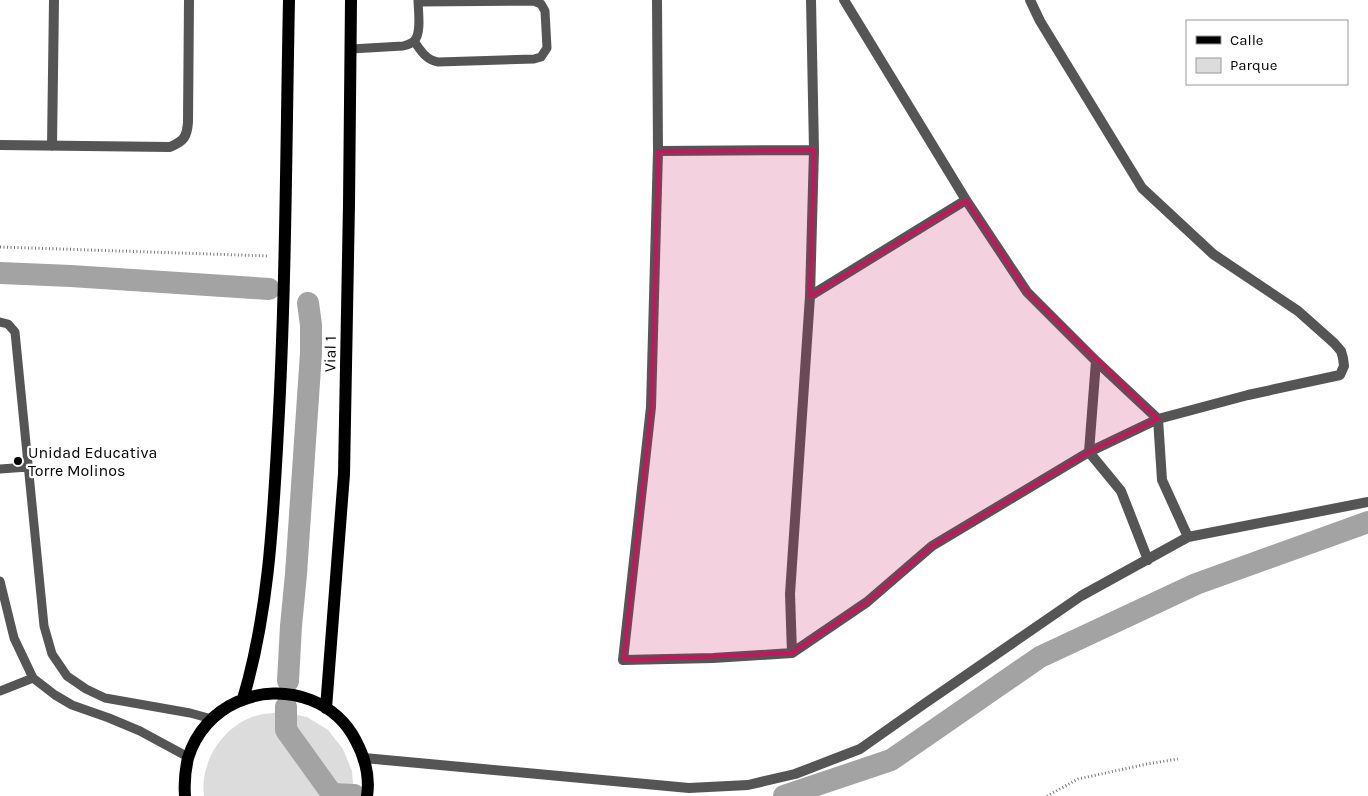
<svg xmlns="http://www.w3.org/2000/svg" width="1368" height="796" font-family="Karla,sans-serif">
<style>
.green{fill:#dcdcdc}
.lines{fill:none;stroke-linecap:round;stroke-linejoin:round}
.canal{stroke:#a3a3a3;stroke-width:22}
.path{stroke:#777;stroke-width:3;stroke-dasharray:1 2.5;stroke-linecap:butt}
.lane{stroke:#555;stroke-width:9}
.street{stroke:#555;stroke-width:10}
.primary{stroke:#000;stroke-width:12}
.marked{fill:#c2185b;fill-opacity:0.2;stroke:#c2185b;stroke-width:4;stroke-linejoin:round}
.poi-dot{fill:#000;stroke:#fff;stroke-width:2}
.labels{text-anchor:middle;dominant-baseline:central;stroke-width:4.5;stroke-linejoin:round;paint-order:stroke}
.street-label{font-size:16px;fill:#000;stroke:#fff}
.poi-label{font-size:16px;fill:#000;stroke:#fff;text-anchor:start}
</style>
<rect width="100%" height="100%" fill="#fff"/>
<!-- green -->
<path class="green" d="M283,712L307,717L328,730L343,749L352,771L354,796H204C199,761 225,723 259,715C267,713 275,713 283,712Z"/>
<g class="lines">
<!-- canal -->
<path class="canal" d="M0,273L71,276L269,289
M288,681L291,626L296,574L311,353V325L308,303
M286,707V730L332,794L354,795
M784,796L891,760L1040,657L1196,584L1368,522"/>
<!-- path -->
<path class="path" d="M0,247L269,256
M1047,796L1078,779L1147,764L1178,759"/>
<!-- lane -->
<path class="lane" d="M414,41C421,51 426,60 438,62L534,59L541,57L547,48L545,11L541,4L534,1L418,2
M351,49L403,46C407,45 411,44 414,41C422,34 418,10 418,0
M0,322L8,324L15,332L44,626L52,654L67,676L86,689L105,698L190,713L212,719
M0,469L28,467
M0,581L14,638L33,678L55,695L72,705L109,718L140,731L188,757
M0,691L33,678"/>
<!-- street -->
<path class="street" d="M657,0L658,151L651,407L623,660L713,658L792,653L867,602L932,546L1089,452L1158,419L1248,395L1340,375L1344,366L1343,358L1341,351L1334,343L1298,311L1213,254L1142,188L1040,21L1030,0
M844,0L966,200L1027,292L1096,361L1158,419L1162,480L1188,537
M0,145L170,147C184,141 187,137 188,122L189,0
M52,146L54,0
M658,151L814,150
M810,296L966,200
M1096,361L1089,452L1121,491L1148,560
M792,653L790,594L810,296L814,150L811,0
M364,758L689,788L748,785L795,774L860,749L924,704L1081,596L1188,537L1368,502"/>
<!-- primary -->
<path class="primary" d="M243,699C269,612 273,520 278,430C286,287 286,143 289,0
M326,708L344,474L349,204L351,0
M185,796C184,783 185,771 188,758C204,705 262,681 311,700C331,708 347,723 356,741C365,758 370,777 367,796"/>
</g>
<!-- marked area -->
<path class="marked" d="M814,150L810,296L966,200L1027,292L1158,419L1089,452L932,546L867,602L792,653L623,660L651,407L658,151Z"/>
<!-- markers -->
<circle class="poi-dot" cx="18" cy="461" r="5"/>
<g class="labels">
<!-- street labels -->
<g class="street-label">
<text transform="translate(330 354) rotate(-89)">Vial 1</text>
</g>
<!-- poi labels -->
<g class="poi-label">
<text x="28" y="452">Unidad Educativa<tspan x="28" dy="18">Torre Molinos</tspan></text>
</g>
</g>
<!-- legend -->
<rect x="1186" y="20" width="162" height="65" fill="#ffffff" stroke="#999999"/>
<rect x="1196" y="36" width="25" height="8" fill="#000000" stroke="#999999"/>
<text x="1230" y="45" font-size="15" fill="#000000">Calle</text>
<rect x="1196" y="58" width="25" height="15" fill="#dcdcdc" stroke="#999999"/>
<text x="1230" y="70" font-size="15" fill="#000000">Parque</text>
</svg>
